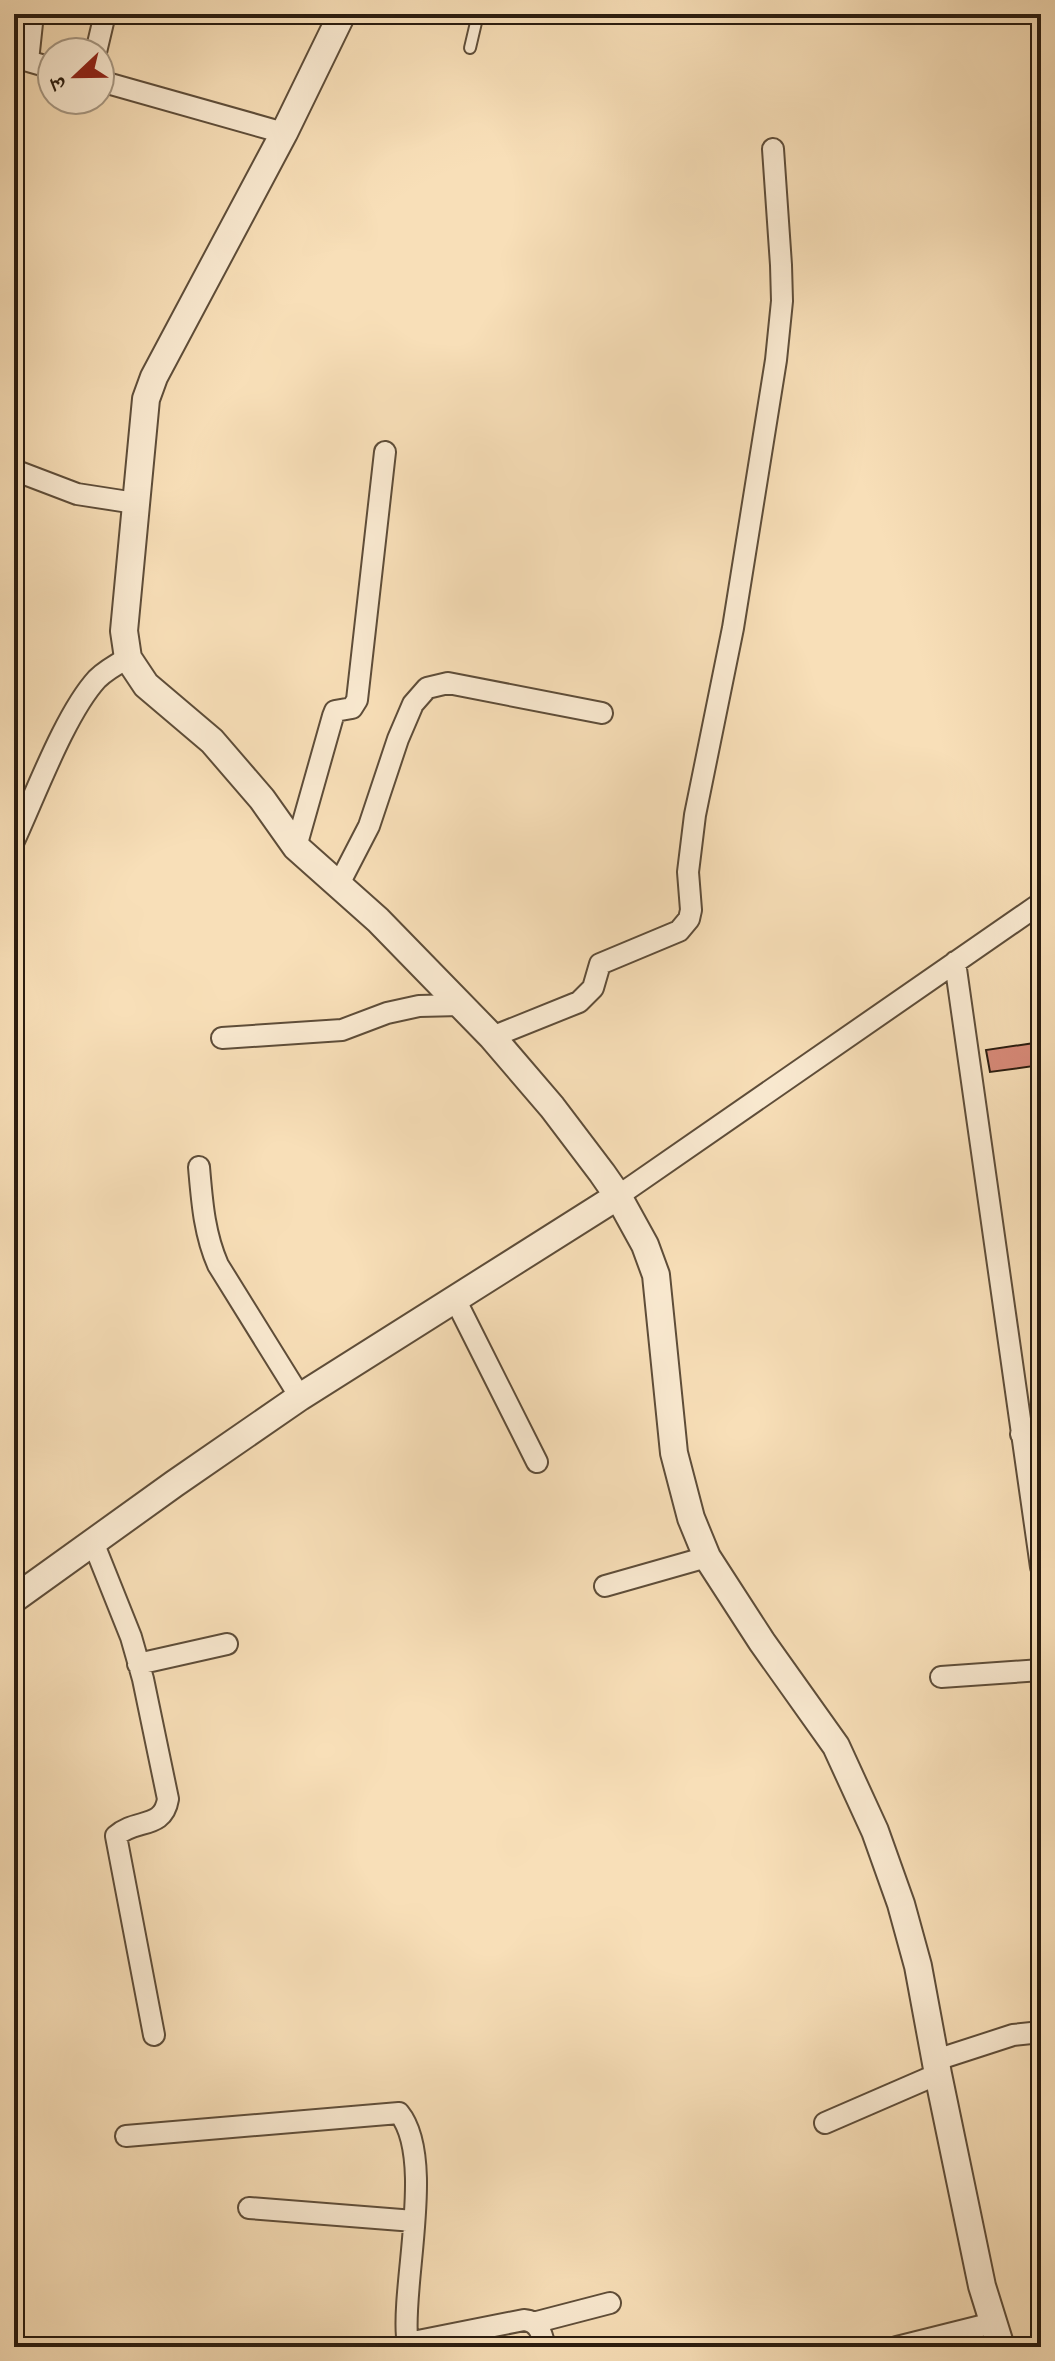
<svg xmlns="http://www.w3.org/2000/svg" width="1055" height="2361" font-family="'Old Standard TT','Noto Serif Devanagari',serif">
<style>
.building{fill:#d88a79;stroke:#2a1c0f;stroke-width:2}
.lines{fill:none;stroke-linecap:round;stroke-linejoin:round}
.service-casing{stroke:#5e4d39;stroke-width:14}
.minor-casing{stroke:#5e4d39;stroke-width:24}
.tertiary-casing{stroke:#5e4d39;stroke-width:30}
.service{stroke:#faead1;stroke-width:10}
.minor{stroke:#faead1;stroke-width:20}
.tertiary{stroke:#faead1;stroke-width:26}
</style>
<rect width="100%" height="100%" fill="#f8dfb8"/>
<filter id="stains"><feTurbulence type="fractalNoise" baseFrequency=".0025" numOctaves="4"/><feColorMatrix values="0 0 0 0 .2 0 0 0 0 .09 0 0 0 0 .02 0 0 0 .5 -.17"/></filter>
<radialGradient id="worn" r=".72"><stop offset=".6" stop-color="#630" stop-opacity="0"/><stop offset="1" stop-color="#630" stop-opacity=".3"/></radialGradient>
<!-- building -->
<path class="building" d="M1041,1042V1065L990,1072L986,1050Z"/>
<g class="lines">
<!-- service casing -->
<g class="service-casing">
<path id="service" d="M470,48L478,14"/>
</g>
<!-- minor casing -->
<g class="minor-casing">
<path id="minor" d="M96,52L105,14
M14,57L52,68
M28,61L33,14
M100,81L284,133
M14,470L77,494L135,503
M14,841C35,796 65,714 97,679C106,670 117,664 128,658
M296,847L333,716L335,711L352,708L357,700L385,452
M339,884L369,826L398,739L413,704L427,688L448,683L602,713
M955,962L1041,1567
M492,1037L579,1002L593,988L600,964L679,931L689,919L691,910L688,872L695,815L733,628L776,360L782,301L781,265L773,149
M222,1038L342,1030L387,1013L419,1006L460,1005
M199,1167C202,1201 204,1233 218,1265L300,1397
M618,1196L1041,903
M455,1299L537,1462
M1021,1434L1041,1432
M93,1542L131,1637L143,1679L168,1799C163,1830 136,1818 116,1836L154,2035
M605,1586L707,1557
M138,1664L227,1644
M941,1677L1041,1670
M936,2060L1013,2035L1041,2032
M825,2123L938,2074
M126,2136L399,2113C435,2157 402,2281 407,2337L411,2341H418L524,2320C539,2321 542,2334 545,2347
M249,2208L414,2221
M533,2323L610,2303
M897,2347L993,2323"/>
</g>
<!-- tertiary casing -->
<g class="tertiary-casing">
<path id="tertiary" d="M342,14L284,133L154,377L146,399L124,631L128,658L146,685L212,741L262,799L296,847L378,920L492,1037L552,1107L602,1173L618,1196L645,1245L656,1275L674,1453L691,1518L707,1557L762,1642L836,1746L875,1831L901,1904L918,1966L938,2074L982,2286L1001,2347
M14,1599L174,1484L300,1397L618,1196"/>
</g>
<!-- service -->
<use href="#service" class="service"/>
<!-- minor -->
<use href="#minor" class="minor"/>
<!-- tertiary -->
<use href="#tertiary" class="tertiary"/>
</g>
<!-- margin -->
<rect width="1055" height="2361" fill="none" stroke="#f8dfb8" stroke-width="48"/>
<rect x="16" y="16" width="1023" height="2329" fill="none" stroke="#2a1c0f" stroke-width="4"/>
<rect x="24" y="24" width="1007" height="2313" fill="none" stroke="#2a1c0f" stroke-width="2"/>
<!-- north arrow -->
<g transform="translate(76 76) rotate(248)"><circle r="38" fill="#faead1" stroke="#a79883" stroke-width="2"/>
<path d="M0-6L14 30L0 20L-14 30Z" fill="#8f2418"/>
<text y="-12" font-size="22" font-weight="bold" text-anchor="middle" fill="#2a1c0f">उ</text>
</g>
<rect width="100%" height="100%" filter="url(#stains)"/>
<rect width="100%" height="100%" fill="url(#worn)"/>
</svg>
